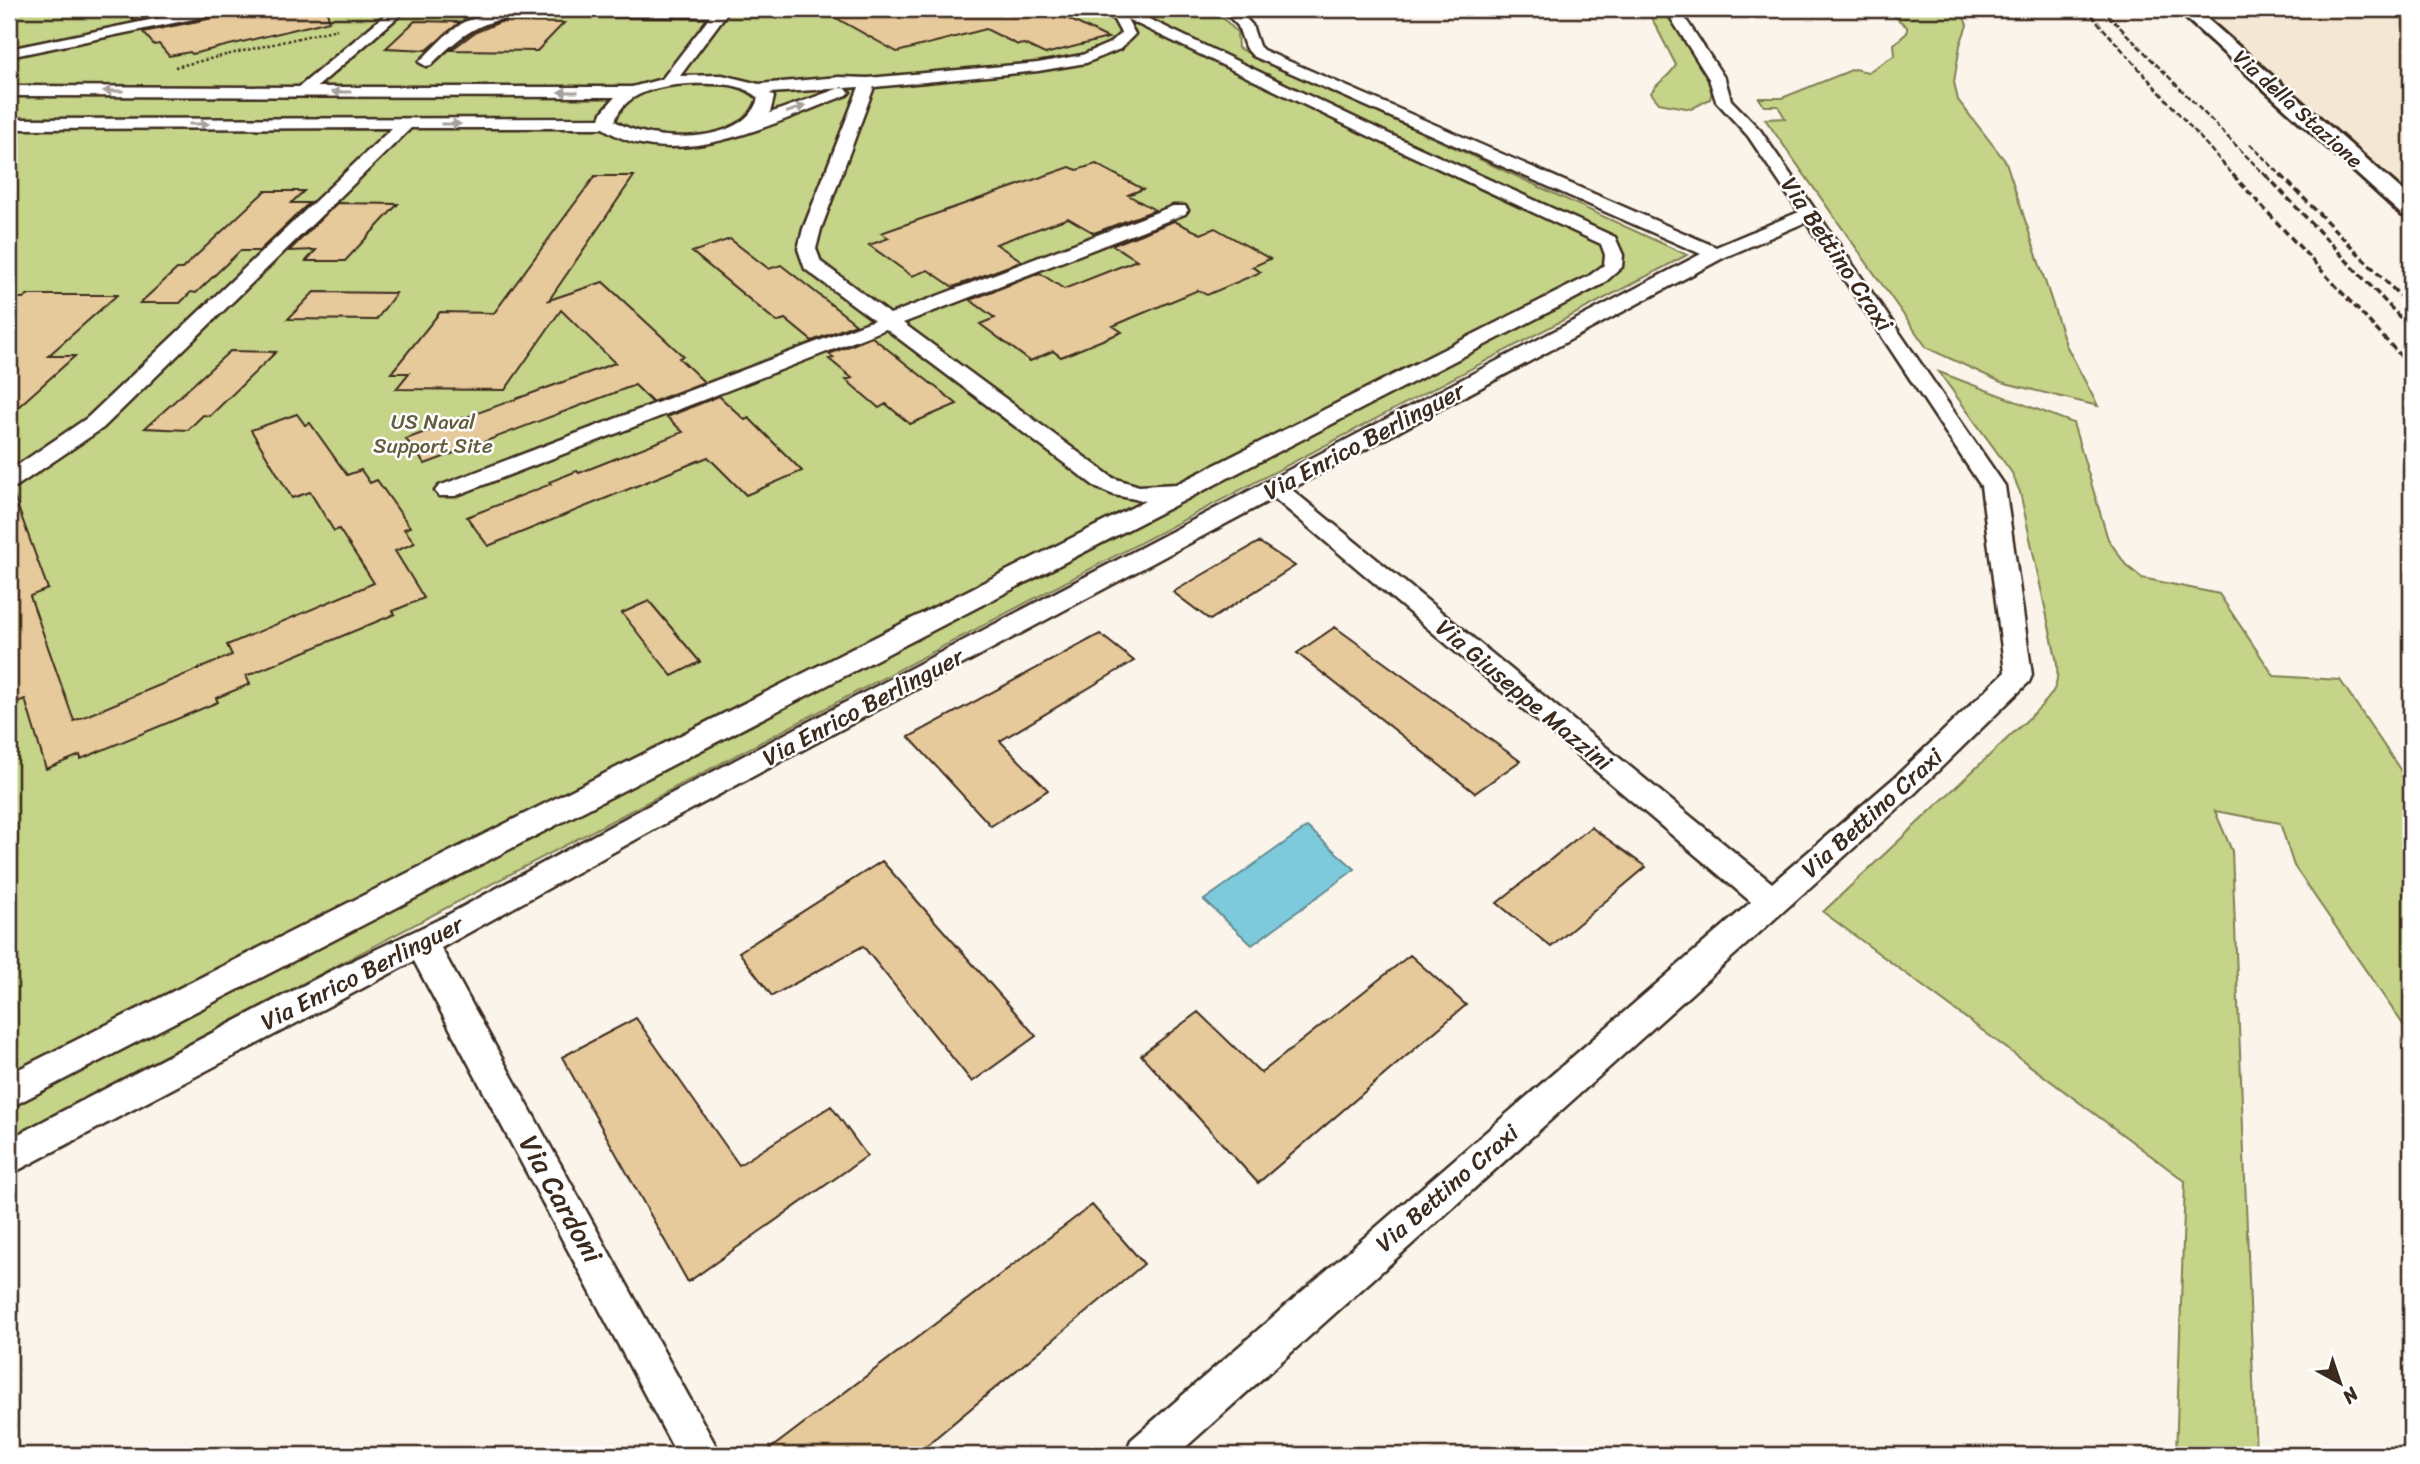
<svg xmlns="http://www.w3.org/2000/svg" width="2420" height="1464" font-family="Sriracha,sans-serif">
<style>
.built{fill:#f4e7d3}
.green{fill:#c5d488;stroke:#807f53;stroke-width:2}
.water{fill:#7dcadc;stroke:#638a90;stroke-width:2}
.building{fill:#e7ca9b;stroke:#3b2a1e;stroke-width:2}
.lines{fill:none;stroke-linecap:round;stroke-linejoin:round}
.street-casing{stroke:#3b2a1e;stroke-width:5}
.secondary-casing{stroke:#3b2a1e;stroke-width:6}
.path{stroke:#3b2a1e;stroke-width:2.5;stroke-dasharray:2.5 2.5;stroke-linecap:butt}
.street{fill:#fff;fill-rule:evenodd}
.secondary{fill:#fff;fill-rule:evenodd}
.rail-far1{stroke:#3b2a1e;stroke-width:2.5;stroke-dasharray:6 2.5;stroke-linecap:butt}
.rail{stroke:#3b2a1e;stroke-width:3.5;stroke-dasharray:7 3.5;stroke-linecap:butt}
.oneway{fill:#a79f9a}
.labels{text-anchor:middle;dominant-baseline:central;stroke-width:5;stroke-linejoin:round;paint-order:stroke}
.far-street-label{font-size:21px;fill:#3b2a1e;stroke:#fff}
.far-park-label{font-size:21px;fill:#645d3e;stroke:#fff}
.street-label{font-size:24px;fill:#3b2a1e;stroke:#fff}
.near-street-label{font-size:28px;fill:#3b2a1e;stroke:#fff}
</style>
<rect width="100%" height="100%" fill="#faf4eb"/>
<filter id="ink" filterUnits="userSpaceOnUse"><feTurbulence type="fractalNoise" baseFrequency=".0143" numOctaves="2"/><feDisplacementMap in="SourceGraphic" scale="14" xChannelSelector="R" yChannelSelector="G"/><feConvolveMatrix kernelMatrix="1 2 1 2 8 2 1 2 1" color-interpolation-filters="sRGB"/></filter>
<g filter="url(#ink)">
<!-- built -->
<path class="built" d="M2185,9H2411V210Z"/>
<!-- green -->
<path class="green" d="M9,9H1214L1237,32L1238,48L1687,255L9,1138Z
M1647,9H1665L1713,87L1710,99L1691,109L1659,103L1651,93C1658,81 1669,78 1676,65Z
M1886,9L1961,10L1967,25L1960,45L1954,82L1958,100L2006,162L2066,345L2098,406L2001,382L1927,348L1765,119L1785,118L1778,106H1764L1759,98H1782L1854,69L1868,72L1895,55L1894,44L1907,33V27Z
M1939,372L2073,423L2108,539L2126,565L2142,578L2219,594L2274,676L2340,680L2411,786V1036L2294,866L2280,823L2215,811L2232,851L2256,1455H2176L2185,1181L1823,912L2027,720C2049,698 2062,691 2056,658L2020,492L2012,473Z"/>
<!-- water -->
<path class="water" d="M1307,827L1355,869L1252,945L1204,900Z"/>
<!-- building -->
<path class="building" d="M125,9H191L134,20Z
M231,9H327L329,21L192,54L190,52L169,56L159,44L154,45L143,32L223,16Z
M820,9H1048L1108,38L1045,54L1024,44L1018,45L986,29L897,52Z
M415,21L460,22L427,50L386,48Z
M500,22L564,23L537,51L451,50L474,33Z
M1096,164L1143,189L1128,195L1155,210L1094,233L1068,218L996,244L1022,261L953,287L928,270L912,276L869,245L889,238L881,233L1070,167L1077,170Z
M595,176H634L549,300L603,282L683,356L679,358L704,382L652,402L635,385L425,464L406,439L615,363L561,310L505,390L396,389L409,373H391L440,312L494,313Z
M265,191H304L291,203H309L259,251H240L196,293L191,292L180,303H140L177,269H182Z
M337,203L398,204L345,261H306L316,250L289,251Z
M1174,221L1201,234L1215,228L1270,259L1252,267L1261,272L1207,295L1198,290L1134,317L1113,326L1122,332L1061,357L1053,351L1030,361L980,324L995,318L970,300L1040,273L1064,289L1137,260L1113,245Z
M730,239L769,269L781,265L856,324L812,341L785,319L777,322L692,252Z
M314,292L396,293L376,320L288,319Z
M27,295H117L48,356H75L9,415V298H23Z
M872,337L957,404L910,424L886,404L879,408L846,380L852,378L829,359L834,358L829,354Z
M230,351L276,352L210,416L203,415L188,430L145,428Z
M719,396L745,420L749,418L802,471L746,495L708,457L488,546L467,517L551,484L549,482L577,471L579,473L683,432L667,417Z
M297,414L305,425L310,423L347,475L361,470L370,483L377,480L410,527L404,529L415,543L395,551L424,598L393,611L395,614L246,676L250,684L216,698L218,702L81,759L80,755L46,769L25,699L9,705V492L12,491L48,589L30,596L74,721L232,655L227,645L374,583L339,529L334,531L310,492L292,498L251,430Z
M1259,542L1295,566L1210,620L1173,592Z
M649,601L700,662L672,676L622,613Z
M1335,627L1520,761L1475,793L1297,653Z
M1100,634L1134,661L1000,741L1048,790L991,826L909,737Z
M1591,827L1646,867L1551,947L1497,903Z
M882,861L1036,1036L972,1082L863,946L772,996L739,952Z
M1410,955L1466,1005L1258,1183L1141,1055L1198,1012L1261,1073Z
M636,1018L739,1165L831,1106L867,1156L688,1282L562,1057Z
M1092,1205L1144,1264L915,1455H762Z"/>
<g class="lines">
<!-- street casing -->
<g class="street-casing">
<path id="street" d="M203,9H229L222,13L9,57V49Z
M392,9H407L317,87H632L662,79L710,17L524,15C479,21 463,33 431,65L426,66L419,62L445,36L464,22L505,9H730L680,76L722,75L759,84L839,77L868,78L1038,63L1082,55L1110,43L1121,33L1114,20L1103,9H1128L1387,133L1615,237L1623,255L1622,267L1603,284L9,1108V1074L1145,501L1114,495L1097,488L886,329L455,496H439L435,491L439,486L874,320L805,269L798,249L803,229L859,87L770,93L774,97L770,113L837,89L842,87L850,92L847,95C777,121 674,176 603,128H411L103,428L17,486L9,488V471L87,418L392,128L9,129V119L600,118L603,111L615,97L9,96V86L299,87ZM1127,19L1375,139L1601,244L1605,255L1604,265L1589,276L1177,484L1139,486L1113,478L903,323L1185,214L1188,210L1185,206H1173L890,314L821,262L816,249L821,229L874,87L1038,71L1086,63L1120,49L1135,34ZM712,84C730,84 745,86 758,98C746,146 649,144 615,121C626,85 681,83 712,84Z
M1222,9H1237L1252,25L1259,46L1263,50L1716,247L1799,212L1748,136L1716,101L1709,79L1665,9H1679L1725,79L1731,100L1760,130L2005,486L2032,675L2029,682L1914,794L1177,1455H1125L1131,1440L1751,902L1274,498L662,825L441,948L721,1455H677L414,961L9,1175V1139L331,971L444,917L642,809L1701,254L1253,56L1245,47L1238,26ZM1806,222L1981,486L2005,672L1894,778L1772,883L1291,489L1723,258Z"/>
</g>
<!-- secondary casing -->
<g class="secondary-casing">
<path id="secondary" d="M2176,9H2196L2411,198V217L2402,215Z"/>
</g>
<!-- path -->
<path class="path" d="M175,67L337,29"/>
<!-- street -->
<use href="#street" class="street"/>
<!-- secondary -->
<use href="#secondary" class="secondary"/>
<!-- rail-far1 -->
<path class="rail-far1" d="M2086,9L2235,177
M2102,9L2267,177
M2250,144L2283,177"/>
<!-- rail -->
<path class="rail" d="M2233,175L2411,367
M2266,175L2411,329
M2281,175L2411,307"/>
</g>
<!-- one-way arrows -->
<defs><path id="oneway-solid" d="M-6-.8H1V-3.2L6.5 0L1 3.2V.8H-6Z" transform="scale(1.75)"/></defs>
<g class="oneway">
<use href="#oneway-solid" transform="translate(113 91) rotate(-180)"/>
<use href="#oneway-solid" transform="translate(341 92) rotate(-180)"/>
<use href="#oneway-solid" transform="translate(568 92) rotate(-180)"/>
<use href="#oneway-solid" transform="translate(796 109) rotate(-20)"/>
<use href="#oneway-solid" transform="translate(199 124)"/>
<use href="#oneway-solid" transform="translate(451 124)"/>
</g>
</g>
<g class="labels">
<!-- far-street labels -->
<g class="far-street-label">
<text transform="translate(2298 109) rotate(42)">Via della Stazione</text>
</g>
<!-- far-park labels -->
<g class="far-park-label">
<text x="433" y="422">US Naval<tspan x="433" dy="24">Support Site</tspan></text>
</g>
<!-- street labels -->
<g class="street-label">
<text transform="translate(1837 254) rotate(56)">Via Bettino Craxi</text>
<text transform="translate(1364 441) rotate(-28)">Via Enrico Berlinguer</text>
<text transform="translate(1524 695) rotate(40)">Via Giuseppe Mazzini</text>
<text transform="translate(863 707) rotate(-28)">Via Enrico Berlinguer</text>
<text transform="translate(1872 813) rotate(-42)">Via Bettino Craxi</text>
<text transform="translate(362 973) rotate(-27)">Via Enrico Berlinguer</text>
<text transform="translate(1447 1188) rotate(-41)">Via Bettino Craxi</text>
</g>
<!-- near-street labels -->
<g class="near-street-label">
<text transform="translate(561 1199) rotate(61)">Via Cardoni</text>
</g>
</g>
<!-- margin -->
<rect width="2420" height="1464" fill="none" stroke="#fff" stroke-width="35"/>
<rect x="18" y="18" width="2385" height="1429" fill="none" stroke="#3b2a1e" stroke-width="2.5" filter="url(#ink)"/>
<!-- north arrow -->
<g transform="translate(2340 1383) rotate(140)" stroke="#ffffff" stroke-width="5" paint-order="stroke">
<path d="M0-5L12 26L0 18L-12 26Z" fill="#3b2a1e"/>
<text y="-10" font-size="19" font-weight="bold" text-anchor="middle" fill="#3b2a1e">N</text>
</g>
</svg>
